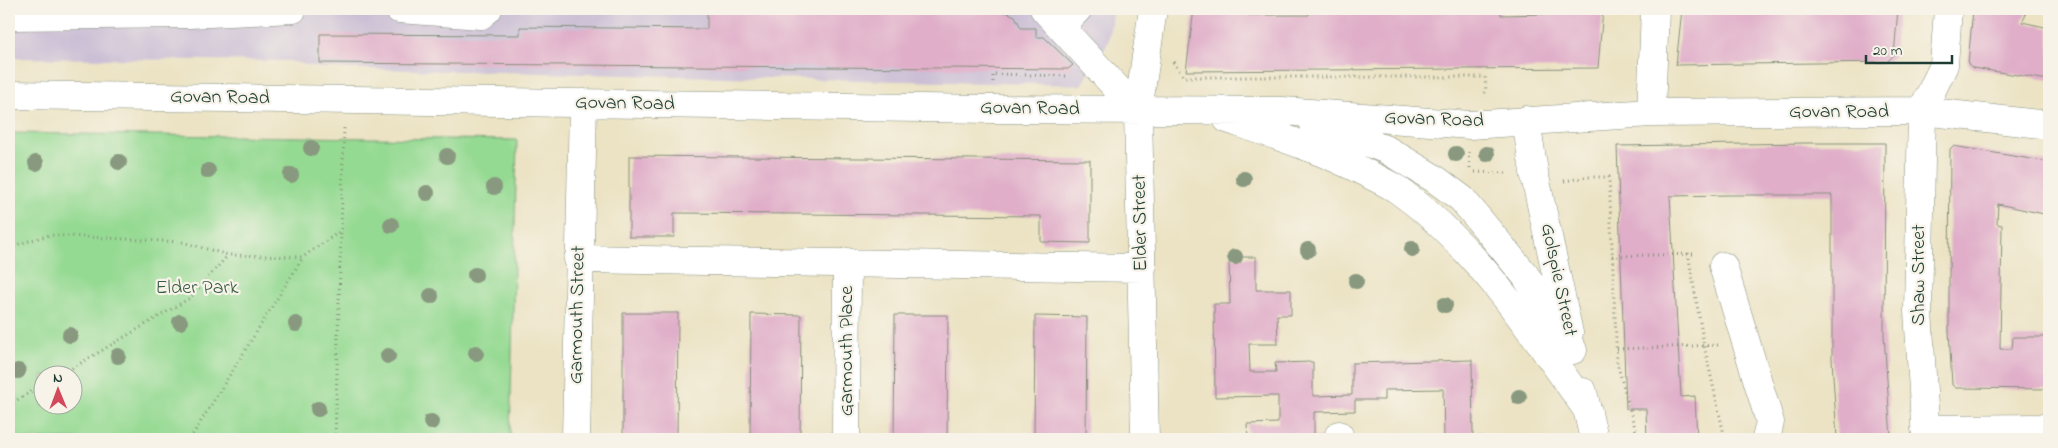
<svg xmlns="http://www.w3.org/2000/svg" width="2058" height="448" font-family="'Indie Flower',sans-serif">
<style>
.industrial{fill:#cbbfd5}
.green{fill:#95da93;stroke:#5a8c64;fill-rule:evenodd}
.building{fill:#e0aec9}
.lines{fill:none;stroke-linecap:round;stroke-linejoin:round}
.minor-casing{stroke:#86907c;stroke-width:29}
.path{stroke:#86907c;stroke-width:3;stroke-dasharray:1 4;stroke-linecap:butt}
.minor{stroke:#fff;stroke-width:28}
.tree{fill:#88997f}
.labels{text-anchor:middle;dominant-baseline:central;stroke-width:4.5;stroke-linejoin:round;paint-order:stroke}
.street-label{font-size:20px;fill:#1f3d34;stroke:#f7f3e8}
.park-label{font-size:20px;fill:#375c47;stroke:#f7f3e8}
</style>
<rect width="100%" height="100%" fill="#f7f3e8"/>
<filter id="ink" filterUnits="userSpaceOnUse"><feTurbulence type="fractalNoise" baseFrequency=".02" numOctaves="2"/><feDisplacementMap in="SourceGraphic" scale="10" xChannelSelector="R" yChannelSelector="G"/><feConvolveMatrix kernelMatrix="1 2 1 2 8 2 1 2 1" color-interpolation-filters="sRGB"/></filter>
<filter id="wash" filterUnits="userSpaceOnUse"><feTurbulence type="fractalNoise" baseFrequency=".0096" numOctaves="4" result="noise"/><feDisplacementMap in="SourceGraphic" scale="20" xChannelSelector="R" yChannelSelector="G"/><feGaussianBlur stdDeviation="1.12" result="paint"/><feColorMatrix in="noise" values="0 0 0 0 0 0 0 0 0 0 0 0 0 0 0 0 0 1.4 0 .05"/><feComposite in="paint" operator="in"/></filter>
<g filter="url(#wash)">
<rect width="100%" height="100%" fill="#ece3c4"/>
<!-- industrial -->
<path class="industrial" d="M9,9H1113L1108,43L1081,85L320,68L289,61L9,58Z"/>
<!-- green -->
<path class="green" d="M9,133L517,140L510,439H9ZM42,376H72V406H42Z"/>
<g id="blocks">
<!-- building -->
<path class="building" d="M710,9H989V12H1006L1015,16L1021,28H1036V37H1044L1073,65L1068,69L320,63V34L520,35V27L707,29V10Z
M1194,9H1248V15H1309V9H1501V15L1549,14V9H1603L1598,68L1186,71Z
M1682,9H1735V11L1898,9L1894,55L1887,62L1676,65Z
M1973,9H2026L2025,17L2022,22L2049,28V80L1973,68L1968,64Z
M1806,143H1885L1884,335L1891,439H1837L1832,359V195H1726L1670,196L1681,397L1695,396L1697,439H1647L1646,409H1626L1617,146Z
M1953,146L2049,162V212L2045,211L2044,214L1998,204L1997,224L2002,225L2000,349H2012L2013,337H2049V389L1956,388L1952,385L1949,331V283L1950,149Z
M629,156L1090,160V243L1041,242V216L674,213V237H629Z
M1229,257H1256V290H1291V315H1277L1278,344H1249L1250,372H1276L1275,363L1313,362V396L1352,395V363L1472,360L1473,437L1482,436V439H1444L1443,389L1384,390V400H1355V411L1314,412V437H1326V439H1248L1247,424L1278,423V396L1215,397L1214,304H1230Z
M623,313H678L677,439H623Z
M751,314L801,315L800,439H750Z
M895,315H948L947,439H894Z
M1035,316L1087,317L1086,439H1034Z"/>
</g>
</g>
<g filter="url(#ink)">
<use href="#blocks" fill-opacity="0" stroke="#86907c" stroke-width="1"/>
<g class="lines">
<!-- minor casing -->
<g class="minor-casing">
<path id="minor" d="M399,9L481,15L488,9
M1044,9L1138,111
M9,16L189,14L293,9
M1061,27L1078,9
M9,95L993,109L1283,111L1470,125L1651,113L1922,111L2049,125
M1651,113L1655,9
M1227,119C1275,135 1323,150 1368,174C1378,179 1389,184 1398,190C1475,244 1534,335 1588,411
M1526,120L1534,172L1569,333
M1313,122L1387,150L1435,179L1462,199L1525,275L1573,350
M578,259L1142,268
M1723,266L1770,422L1766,439
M1583,392L1594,439
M1925,429L2049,428
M1339,435V439
M576,439L583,103
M846,439L847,262
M1145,439L1138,111L1153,9
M1926,439L1918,311L1922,111L1944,65L1948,9"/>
</g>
<!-- path -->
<path class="path" d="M1173,62L1184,77H1485L1486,91L1483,96
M993,82V74L1067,76
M1469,152L1470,168
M1475,172L1506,173
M1564,181L1588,177H1609L1617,363L1638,439
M9,247L49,235L182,242L228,255L303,257L342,230
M1688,253L1704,345L1725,439
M1612,256L1697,254
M1617,349L1719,345
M59,376L190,298L228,255
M9,405L42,385
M190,439L303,257
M335,439L344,128"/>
<!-- minor -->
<use href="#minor" class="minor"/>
</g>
<!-- trees -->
<g class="tree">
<circle cx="311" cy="148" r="8"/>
<circle cx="1456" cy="154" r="8"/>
<circle cx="1487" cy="154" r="8"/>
<circle cx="447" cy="156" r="8"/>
<circle cx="119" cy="162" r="8"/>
<circle cx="36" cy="163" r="8"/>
<circle cx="208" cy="171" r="8"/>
<circle cx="291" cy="175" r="8"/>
<circle cx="1244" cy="179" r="8"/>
<circle cx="494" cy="187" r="8"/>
<circle cx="427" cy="193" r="8"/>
<circle cx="391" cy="225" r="8"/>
<circle cx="1412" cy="249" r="8"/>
<circle cx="1308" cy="250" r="8"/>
<circle cx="1235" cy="257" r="8"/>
<circle cx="475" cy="275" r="8"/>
<circle cx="1356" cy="281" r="8"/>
<circle cx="431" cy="296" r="8"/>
<circle cx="1445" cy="305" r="8"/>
<circle cx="180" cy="322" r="8"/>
<circle cx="296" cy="324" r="8"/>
<circle cx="70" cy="335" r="8"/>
<circle cx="476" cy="353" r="8"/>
<circle cx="118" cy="356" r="8"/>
<circle cx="388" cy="356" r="8"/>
<circle cx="18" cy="371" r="8"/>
<circle cx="1519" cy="397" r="8"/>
<circle cx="318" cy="409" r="8"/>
<circle cx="431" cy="422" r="8"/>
</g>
</g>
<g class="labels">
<!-- street labels -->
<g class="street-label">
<text transform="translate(220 98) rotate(1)">Govan Road</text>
<text transform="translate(625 104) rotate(1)">Govan Road</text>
<text transform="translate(1030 109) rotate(1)">Govan Road</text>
<text x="1839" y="112">Govan Road</text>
<text transform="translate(1434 120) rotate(2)">Govan Road</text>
<text transform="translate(1141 223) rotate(-91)">Elder Street</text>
<text transform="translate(1919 275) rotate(-90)">Shaw Street</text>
<text transform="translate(1558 280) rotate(78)">Golspie Street</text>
<text transform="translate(578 315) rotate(-89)">Garmouth Street</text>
<text transform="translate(847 351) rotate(-90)">Garmouth Place</text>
</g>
<!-- park labels -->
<g class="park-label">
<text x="197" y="288">Elder Park</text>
</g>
</g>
<!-- margin -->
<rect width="2058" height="448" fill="none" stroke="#f7f3e8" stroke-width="30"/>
<!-- north arrow -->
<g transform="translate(58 390) rotate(359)"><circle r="24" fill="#f7f3e8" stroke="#a1aaa0"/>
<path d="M0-4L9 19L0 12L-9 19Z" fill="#d1495b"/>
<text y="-8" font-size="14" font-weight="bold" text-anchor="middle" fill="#1f3d34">N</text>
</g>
<!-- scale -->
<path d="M1866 55v8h86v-8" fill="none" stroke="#1f3d34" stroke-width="2.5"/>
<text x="1873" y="55" font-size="15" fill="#1f3d34" stroke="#f7f3e8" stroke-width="4" paint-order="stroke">20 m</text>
</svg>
